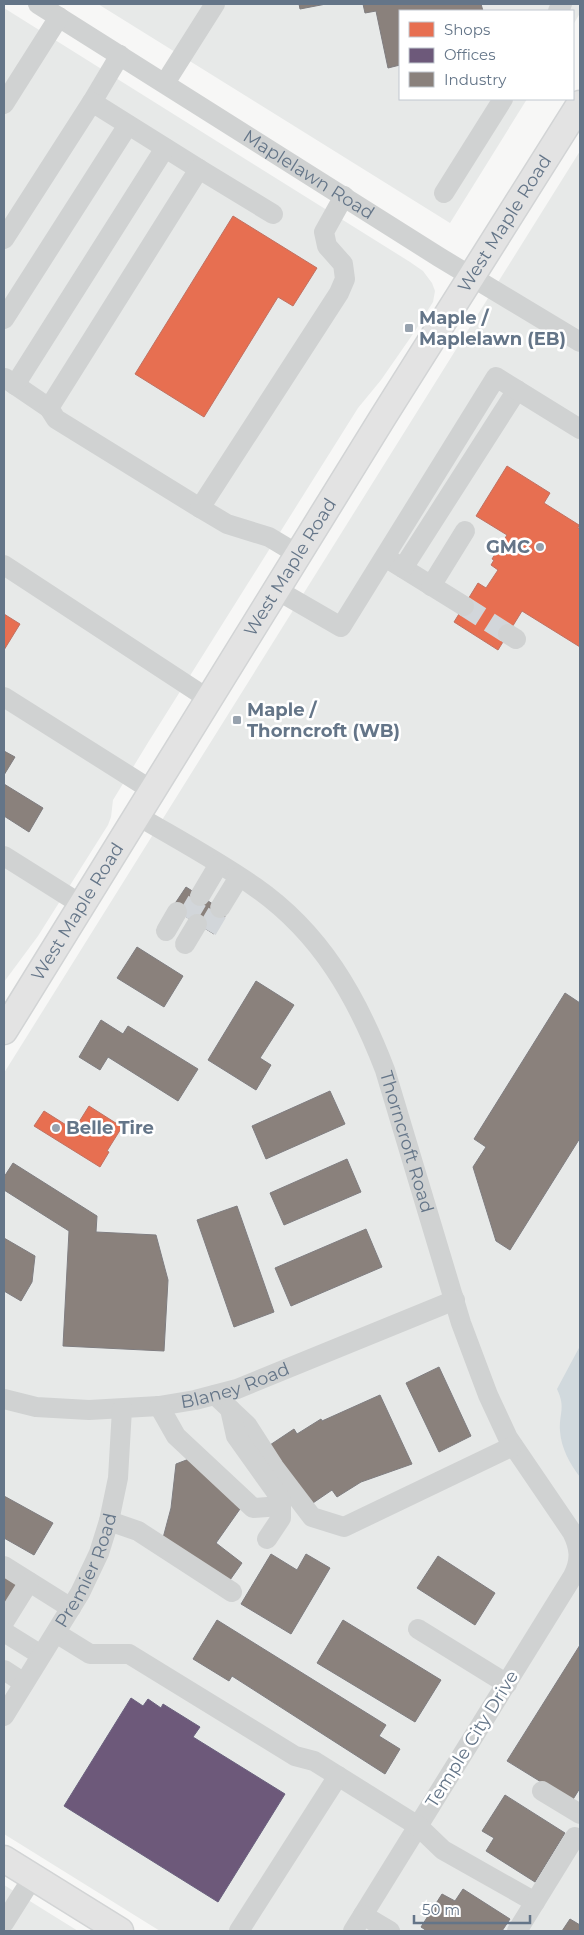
<svg xmlns="http://www.w3.org/2000/svg" width="584" height="1935" font-family="Montserrat,sans-serif">
<style>
.built{fill:#e7e9e8}
.water{fill:#d1d9dd}
.shops{fill:#e76f51;stroke:#c07162}
.offices{fill:#6d597a;stroke:#6a617e}
.industry{fill:#8a817c;stroke:#7f7d80}
.lines{fill:none;stroke-linecap:round;stroke-linejoin:round}
.minor-tunnel{stroke:#d2d6da;stroke-width:20;stroke-dasharray:20 10;stroke-linecap:butt}
.major-casing{stroke:#d2d4d5;stroke-width:29}
.minor{stroke:#d0d2d2;stroke-width:20}
.major{stroke:#e3e3e3;stroke-width:26}
.poi-dot{fill:#97a2ae;stroke:#fff;stroke-width:2}
.labels{text-anchor:middle;dominant-baseline:central;stroke-width:5;stroke-linejoin:round;paint-order:stroke}
.street-label{font-size:18px;fill:#647588;stroke:#fff}
.poi-label{font-size:18px;font-weight:bold;fill:#647588;stroke:#fff;text-anchor:start}
</style>
<rect width="100%" height="100%" fill="#f7f7f6"/>
<!-- built -->
<path class="built" d="M98,4H580V13L573,25V11H400V99H527L450,223Z
M4,8L410,262L423,271L432,283L435,291L433,302L415,331L381,380L358,408L149,741L113,800L111,817L108,825L38,936L4,982Z
M580,151V1931H160L4,1834V1073Z
M4,1885L78,1931H4Z"/>
<!-- water -->
<path class="water" d="M580,1346V1477C570,1464 561,1448 560,1431C559,1413 566,1408 557,1389Z"/>
<!-- shops -->
<path class="shops" d="M233,216L317,268L293,306L278,297L204,417L135,374Z
M507,466L550,493L544,503L579,525L578,528L580,530V647L522,611L498,650L454,622L478,583L486,588L498,570L491,565L494,560L492,559L507,535L476,516Z
M4,614L20,624L4,650Z
M89,1106L122,1127L107,1151L109,1152L100,1167L34,1126L44,1111L74,1130Z"/>
<!-- offices -->
<path class="offices" d="M131,1698L143,1706L148,1699L161,1708L163,1704L200,1727L193,1737L285,1794L218,1902L64,1806Z"/>
<!-- industry -->
<path class="industry" d="M299,4H326L300,9Z
M363,4H481L483,11H400V65L388,68L376,11L365,13Z
M4,751L15,757L4,775Z
M4,784L43,808L29,832L4,816Z
M186,887L227,913L214,934L172,908Z
M137,947L183,976L164,1007L117,978Z
M256,981L294,1005L260,1058L271,1065L256,1090L208,1060Z
M565,993L580,1003V1138L510,1250L496,1241L473,1167L486,1147L474,1139Z
M101,1020L123,1034L128,1026L198,1069L178,1101L108,1057L100,1070L79,1057Z
M330,1091L345,1124L266,1159L252,1126Z
M347,1159L361,1192L284,1225L270,1193Z
M13,1163L97,1216L96,1232L156,1235L168,1280L164,1351L63,1346L69,1231L4,1190V1177Z
M237,1206L274,1312L234,1327L197,1220Z
M366,1229L382,1267L291,1306L275,1268Z
M4,1238L35,1256L32,1282L21,1301L4,1291Z
M439,1367L471,1436L439,1452L406,1383Z
M380,1395L412,1464L361,1482L337,1497L332,1490L310,1505L270,1445L294,1429L297,1434L321,1419L322,1421Z
M189,1459L240,1509L216,1543L242,1563L230,1580L163,1538L171,1508L176,1464Z
M4,1496L53,1523L34,1555L4,1538Z
M271,1554L297,1570L306,1554L330,1568L291,1634L241,1604Z
M438,1556L495,1593L475,1625L417,1588Z
M4,1573L19,1583L4,1607Z
M217,1620L386,1725L379,1736L400,1749L385,1774L232,1676L229,1681L193,1659Z
M343,1620L441,1680L415,1722L317,1663Z
M580,1645V1788L572,1801L507,1761Z
M505,1795L565,1833L535,1882L486,1851L494,1838L482,1831Z
M463,1889L510,1919L502,1931H427L421,1927L442,1894L455,1901Z
M570,1919L580,1925V1931H562Z"/>
<g class="lines">
<!-- minor-tunnel -->
<path class="minor-tunnel" d="M464,606L508,634
M187,918L200,896
M207,930L220,908"/>
<!-- major casing -->
<g class="major-casing">
<g id="major">
<path id="s5" d="M4,1031L383,417L580,104"/>
<path d="M4,1859L120,1931"/>
</g>
</g>
<!-- minor -->
<g class="minor">
<path id="s1" d="M38,4L439,257L580,342"/>
<path d="M558,11L562,4"/>
<path d="M165,83L215,4"/>
<path d="M92,102L120,55"/>
<path d="M4,104L59,17"/>
<path d="M444,193L503,99"/>
<path d="M4,239L92,102L199,169"/>
<path d="M4,319L128,125"/>
<path d="M5,378L49,408"/>
<path d="M15,385L165,148"/>
<path d="M200,508L56,419L49,408L199,169L273,214"/>
<path d="M299,555L269,537L227,524L200,508L339,293L345,279L343,264L327,246L324,232L344,196"/>
<path d="M393,562L464,606"/>
<path d="M4,565L210,700"/>
<path d="M403,568L517,390"/>
<path d="M431,586L465,531"/>
<path d="M277,590L341,627L496,377L580,429"/>
<path d="M508,634L516,639"/>
<path d="M4,697L153,791"/>
<path id="s2" d="M138,816C177,839 218,861 255,887C321,933 357,997 385,1070L461,1323L488,1395L508,1438L572,1532C580,1548 581,1560 573,1576L353,1931"/>
<path d="M4,856L82,905"/>
<path d="M200,896L219,864"/>
<path d="M220,908L239,877"/>
<path d="M166,931L177,912"/>
<path d="M185,944L197,924"/>
<path d="M215,1395L247,1425L274,1467L312,1517L344,1527L513,1446"/>
<path id="s3" d="M4,1399L36,1407L89,1410L159,1406L195,1400L237,1389L455,1300"/>
<path d="M159,1406L176,1436L253,1508L281,1506"/>
<path d="M230,1409L236,1436L281,1499V1518L267,1539"/>
<path d="M109,1521L138,1531L232,1592"/>
<path d="M4,1566L71,1608"/>
<path d="M4,1622L29,1582"/>
<path d="M418,1629L507,1684"/>
<path d="M4,1632L41,1655"/>
<path d="M56,1633L90,1654H129L295,1756L314,1761L418,1826L443,1850L535,1902L517,1931"/>
<path d="M4,1670L24,1683"/>
<path id="s4" d="M4,1716L80,1593L99,1553L109,1521L118,1478L122,1409"/>
<path d="M542,1791L580,1814"/>
<path d="M535,1902L575,1837"/>
<path d="M363,1915L390,1931"/>
<path d="M4,1923L33,1877"/>
<path d="M239,1931L338,1776"/>
</g>
<!-- major -->
<use href="#major" class="major"/>
</g>
<!-- markers -->
<g class="poi-dot">
<rect x="404" y="323" width="10" height="10" rx="2.5"/>
<circle cx="540" cy="547" r="5"/>
<rect x="232" y="715" width="10" height="10" rx="2.5"/>
<circle cx="56" cy="1128" r="5"/>
</g>
<g class="labels">
<!-- street labels -->
<g class="street-label">
<text stroke="none"><textPath href="#s1" startOffset="320">Maplelawn Road</textPath></text>
<text stroke="none"><textPath href="#s5" startOffset="950">West Maple Road</textPath></text>
<text stroke="none"><textPath href="#s5" startOffset="545">West Maple Road</textPath></text>
<text stroke="none"><textPath href="#s5" startOffset="140">West Maple Road</textPath></text>
<text stroke="none"><textPath href="#s2" startOffset="440">Thorncroft Road</textPath></text>
<text stroke="none"><textPath href="#s3" startOffset="235">Blaney Road</textPath></text>
<text stroke="none"><textPath href="#s4" startOffset="168">Premier Road</textPath></text>
<text transform="translate(472 1739) rotate(-58)">Temple City Drive</text>
</g>
<!-- poi labels -->
<g class="poi-label">
<text x="419" y="318">Maple /<tspan x="419" dy="21">Maplelawn (EB)</tspan></text>
<text x="530" y="547" text-anchor="end">GMC</text>
<text x="247" y="710">Maple /<tspan x="247" dy="21">Thorncroft (WB)</tspan></text>
<text x="66" y="1128">Belle Tire</text>
</g>
</g>
<!-- border -->
<rect width="584" height="1935" fill="none" stroke="#647588" stroke-width="10"/>
<!-- legend -->
<rect x="399" y="10" width="175" height="90" fill="#ffffff" stroke="#c1c8cf"/>
<rect x="409" y="22" width="25" height="15" fill="#e76f51" stroke="#c1c8cf"/>
<text x="444" y="35" font-size="15" fill="#647588">Shops</text>
<rect x="409" y="48" width="25" height="15" fill="#6d597a" stroke="#c1c8cf"/>
<text x="444" y="60" font-size="15" fill="#647588">Offices</text>
<rect x="409" y="72" width="25" height="15" fill="#8a817c" stroke="#c1c8cf"/>
<text x="444" y="85" font-size="15" fill="#647588">Industry</text>
<!-- scale -->
<path d="M414 1915v8h116v-8" fill="none" stroke="#647588" stroke-width="2.5"/>
<text x="422" y="1915" font-size="15" fill="#647588" stroke="#ffffff" stroke-width="4" paint-order="stroke">50 m</text>
</svg>
